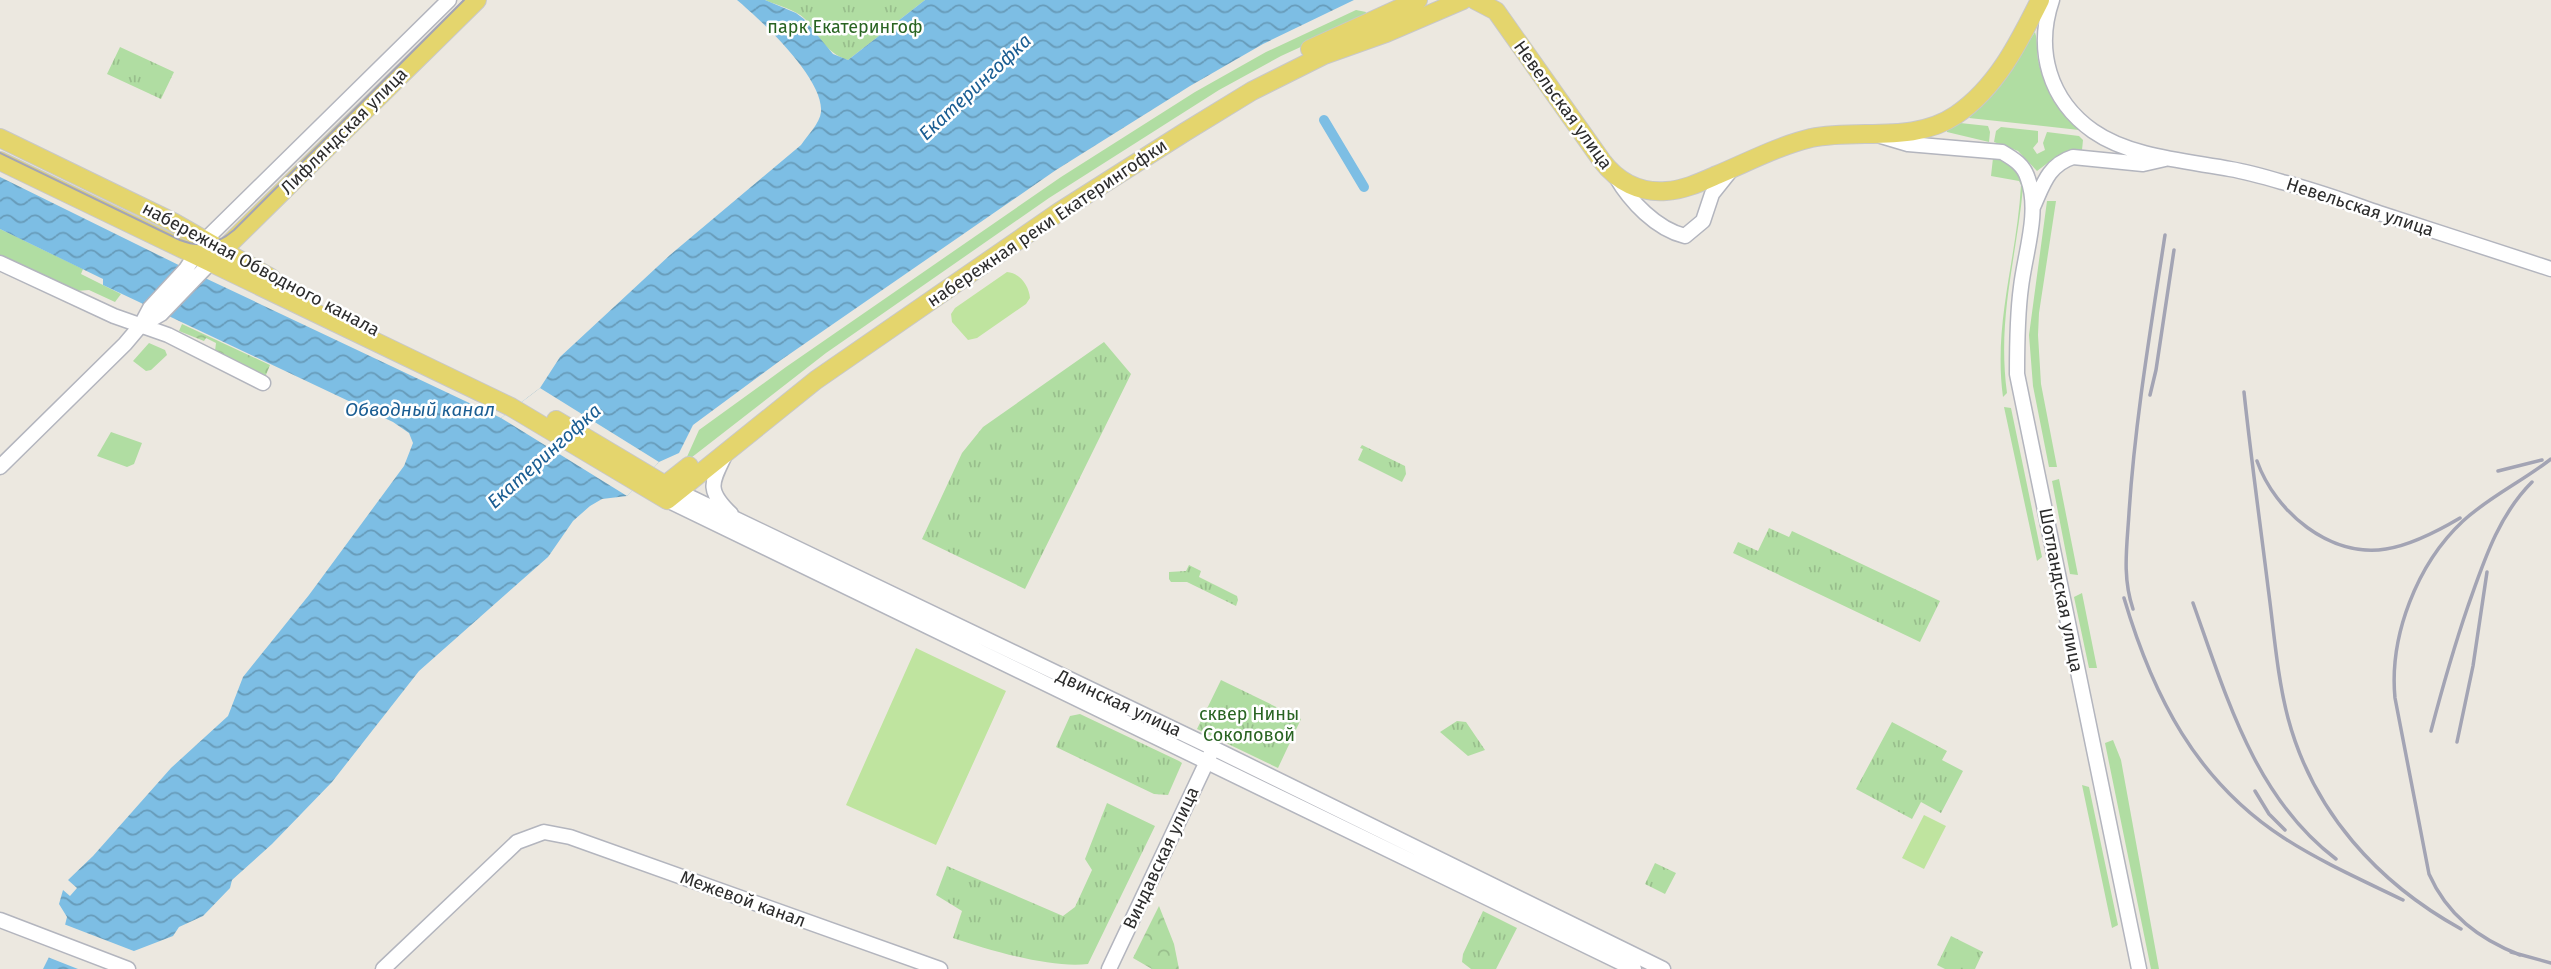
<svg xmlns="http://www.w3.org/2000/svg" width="2551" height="969" font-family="'Fira Sans',sans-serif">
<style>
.grass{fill:#b0dda2}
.forest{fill:url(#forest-crowns)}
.park{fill:url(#park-tufts)}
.pitch{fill:#bfe49f}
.water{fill:url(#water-waves)}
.pier{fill:#ece8e0}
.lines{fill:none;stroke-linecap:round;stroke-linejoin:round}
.canal{stroke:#7dbee4;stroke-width:10}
.minor-casing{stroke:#b3b5be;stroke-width:17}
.major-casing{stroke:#c8c8c8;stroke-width:20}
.minor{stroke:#fff;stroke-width:14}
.major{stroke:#e4d56d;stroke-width:18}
.tram{stroke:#a3a4b4;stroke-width:2}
.rail{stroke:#a3a4b4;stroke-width:3.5}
.labels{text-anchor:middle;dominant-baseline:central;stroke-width:5;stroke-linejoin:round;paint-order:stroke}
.park-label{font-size:18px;fill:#296422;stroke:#fff}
.street-label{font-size:18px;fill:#2c2c2c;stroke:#fff}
.water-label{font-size:19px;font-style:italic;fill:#1a5d92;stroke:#fff}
</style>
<defs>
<pattern id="forest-crowns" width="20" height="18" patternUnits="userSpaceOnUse" patternTransform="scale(1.75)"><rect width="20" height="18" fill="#b0dda2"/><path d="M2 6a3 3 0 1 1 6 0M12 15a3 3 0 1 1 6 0" fill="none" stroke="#98be8c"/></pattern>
<pattern id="park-tufts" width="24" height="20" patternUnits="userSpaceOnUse" patternTransform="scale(1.75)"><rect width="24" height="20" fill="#b0dda2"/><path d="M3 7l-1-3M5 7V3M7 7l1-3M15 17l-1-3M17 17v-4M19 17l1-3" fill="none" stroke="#98be8c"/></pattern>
<pattern id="water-waves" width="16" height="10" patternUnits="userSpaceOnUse" patternTransform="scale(1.75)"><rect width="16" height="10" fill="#7dbee4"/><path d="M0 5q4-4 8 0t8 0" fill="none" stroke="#679bb9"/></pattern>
</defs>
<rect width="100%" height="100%" fill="#ece8e0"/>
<!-- grass -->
<path class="grass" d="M1356,10L1366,12L1364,18L1281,56L1219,90L1049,198L826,353L687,461L686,459L699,430L786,367L1061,177L1195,92L1266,52Z
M2035,32C2038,41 2036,54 2039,64C2045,92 2063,109 2079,130L1969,118L2010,71Z
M1960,123L1988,126L1990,132L1989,142L1947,132V130Z
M2001,127L2038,131V142L2033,148L2037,154L2045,150L2043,143L2047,132L2079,136L2083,140L2082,150L2057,156L2037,171L2018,151L1994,142L1996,131Z
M1993,158C2010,161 2020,171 2023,188C2016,261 1997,318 2007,393L2003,397C1993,323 2017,258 2021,185L2019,181L1991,176Z
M2047,201H2056L2039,313L2038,335L2041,384L2057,467H2049L2033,386L2029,335Z
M0,229L83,269L81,274L121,294L115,302L89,290L76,291L0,256Z
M149,343L165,350L167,355L151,370L146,371L133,361Z
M2004,407L2011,408L2042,557L2037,561Z
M111,432L142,443L134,464L127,467L97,456Z
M2059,479L2078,575L2070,574L2052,481Z
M2082,593L2097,668H2089L2074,597Z
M2113,740L2121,760L2159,969H2151L2105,743Z
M2082,785L2089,787L2118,925L2112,928Z"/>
<!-- forest -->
<path class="forest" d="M182,324L270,365L264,380L215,351L216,343L206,338L204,341L179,331Z
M1159,906L1174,944L1179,969H1152L1133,958Z"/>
<!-- park -->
<path class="park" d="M765,0H925L848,60C824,52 820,36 805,19C795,9 778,6 765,0Z
M120,47L174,72L161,99L107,74Z
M1104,342L1131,374L1025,589L922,539L962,453L983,427Z
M1362,445L1405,466L1406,474L1402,482L1358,460L1363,449L1360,448Z
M1769,528L1789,537L1792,531L1940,601L1920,642L1733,553L1738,542L1758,551Z
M1189,565L1201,571L1199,577L1237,596L1238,600L1236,606L1187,582H1171L1169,579V572L1186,571Z
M1221,680L1301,719L1278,768L1197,729Z
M1080,714L1179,761L1182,763L1168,795L1154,794L1056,747L1070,716Z
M1457,721L1466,722L1485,750L1468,756L1440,732Z
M1892,722L1947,751L1942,760L1963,771L1941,813L1921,802L1912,819L1856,789Z
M1107,803L1155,826L1088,964C1053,969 988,950 953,938L962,911L936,895L947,866L1063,916L1075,907L1092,870L1085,859Z
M1655,863L1676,873L1665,894L1645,884Z
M1483,911L1517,928L1496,969H1471L1462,962L1463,954Z
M1951,936L1983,952L1975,969H1945L1937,965Z"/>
<!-- pitch -->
<path class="pitch" d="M1007,272C1020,273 1029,286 1030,298L1026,304L977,338L968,340L952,322L951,314L955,308Z
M916,648L1006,691L936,845L846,805Z
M1924,815L1946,826L1924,869L1902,858Z"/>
<!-- water -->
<path class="water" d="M737,0H765L796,13L804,19L833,54L848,60L925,0H1354L1263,44L1190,86L1056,170L781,360L693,425L679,453L659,462L627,496L602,499L590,506L573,521L548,557L419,671L332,782L272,844L232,880L230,888L203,916L179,927L173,936L134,951L126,969H43L65,925L67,917L59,904L63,890L70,896L77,888L68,880L93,856L171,768L228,716L243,677L309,595L404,466L413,443L409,433L393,422L103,285V279L0,229V177L205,278L501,418L540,388L560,357L670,255L801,145C807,136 820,123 821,112C824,79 762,21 737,0Z"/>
<!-- pier -->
<path class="pier" d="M540,388L659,462L627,496L501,418Z
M61,923L139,953L136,954L130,969H78L45,956Z"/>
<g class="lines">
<!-- canal -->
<path class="canal" d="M1324,120L1364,187"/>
<!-- minor casing -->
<g class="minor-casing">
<path id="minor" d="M2052,0C2035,50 2049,100 2093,131C2130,157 2187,161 2230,169C2248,172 2265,177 2282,182C2315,190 2347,202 2379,213C2436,232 2494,250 2551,269
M1881,136L1908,144L2002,152C2014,159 2024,165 2028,179C2040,212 2025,253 2021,287C2017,316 2017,345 2017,374L2139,969
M1616,177C1630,201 1656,229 1685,236L1703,221L1712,194L1732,169
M2033,207C2043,185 2048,165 2073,157L2143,164L2165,159
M0,263L114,316L168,335L263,383
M142,325L161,314L211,262
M726,453C712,482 705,489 731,514
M0,467L125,344L141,325L150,308L186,269L205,240L449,0
M669,487L1213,748L1663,969
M667,500L1634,969
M0,920L128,969
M383,969L517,842L544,832L570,837L940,969
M1109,969L1210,755"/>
</g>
<!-- major casing -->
<g class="major-casing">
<path id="major" d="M1475,0L1496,11L1602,161C1618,182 1640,193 1666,191C1684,190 1701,182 1717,175C1748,162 1778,146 1811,138C1859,128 1913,144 1956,115C1997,87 2019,42 2040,0
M1310,49L1418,0
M0,138L173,222L271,278
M0,161L511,407L667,500L816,380L1059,212L1185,132L1252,91L1324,55L1386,33L1463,0
M215,258L477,0
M556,420L665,485L689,466"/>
</g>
<!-- minor -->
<use href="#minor" class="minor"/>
<!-- major -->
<use href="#major" class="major"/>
<!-- tram -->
<path class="tram" d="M0,153L180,240C200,248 217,245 234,230L464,0"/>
<!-- rail -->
<path class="rail" d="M2244,392C2251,458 2260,522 2268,587C2274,631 2277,676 2288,718C2313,812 2378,883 2461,929
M2150,395L2156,370L2174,250
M2257,461C2275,512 2330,558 2386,549C2412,545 2438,531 2460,518
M2498,471L2542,460
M2124,598C2153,696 2196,781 2284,838C2321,862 2364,881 2403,900
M2193,603C2226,695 2254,797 2336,859
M2133,609C2122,577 2127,546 2129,513C2135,420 2151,327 2165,235
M2431,731C2442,689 2454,647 2468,606C2484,561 2498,516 2532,482
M2457,742L2473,666L2487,572
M2255,791L2269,814L2285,830
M2511,952L2551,963
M2520,955C2479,939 2447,915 2429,874L2395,698C2389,636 2417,564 2463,521C2489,497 2523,481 2551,459"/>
</g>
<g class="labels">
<!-- park labels -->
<g class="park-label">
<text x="845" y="27">парк Екатерингоф</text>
<text x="1249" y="714">сквер Нины<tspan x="1249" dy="21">Соколовой</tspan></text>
</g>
<!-- street labels -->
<g class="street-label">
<text transform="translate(1563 105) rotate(54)">Невельская улица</text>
<text transform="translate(344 131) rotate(-45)">Лифляндская улица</text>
<text transform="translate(2360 207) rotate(18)">Невельская улица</text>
<text transform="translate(1047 223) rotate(-34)">набережная реки Екатерингофки</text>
<text transform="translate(261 269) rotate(28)">набережная Обводного канала</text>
<text transform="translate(2061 590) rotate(79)">Шотландская улица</text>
<text transform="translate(1119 703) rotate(25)">Двинская улица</text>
<text transform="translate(1161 858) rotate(-65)">Виндавская улица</text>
<text transform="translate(743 899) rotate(20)">Межевой канал</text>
</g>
<!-- water labels -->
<g class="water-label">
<text transform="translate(975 87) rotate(-43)">Екатерингофка</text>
<text x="420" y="409">Обводный канал</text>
<text transform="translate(544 456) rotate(-42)">Екатерингофка</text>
</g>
</g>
</svg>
